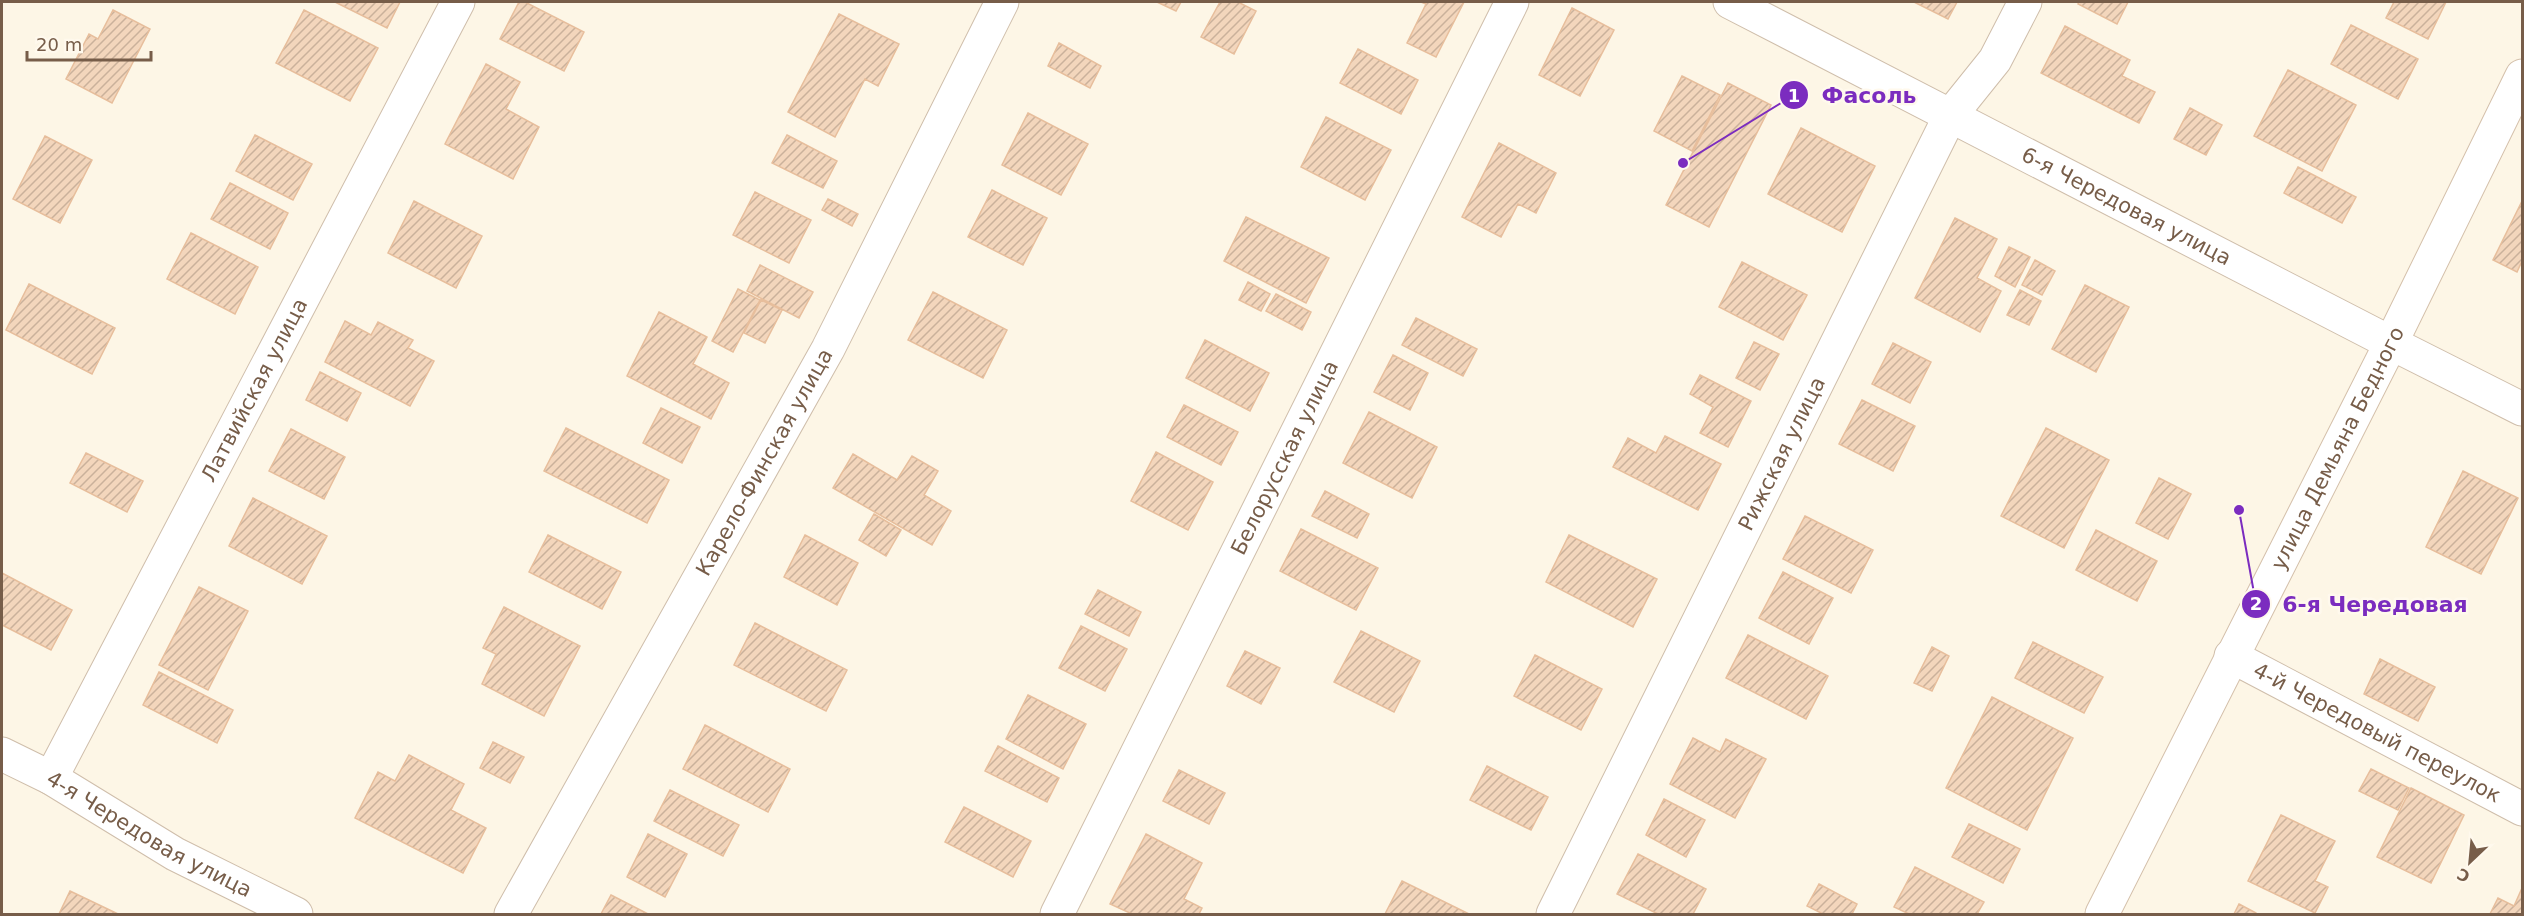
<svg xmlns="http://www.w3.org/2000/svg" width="2524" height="916" font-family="'DejaVu Sans',sans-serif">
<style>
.building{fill:url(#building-hatch);stroke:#e7be9c;stroke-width:1.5}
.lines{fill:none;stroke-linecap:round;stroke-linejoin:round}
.minor-casing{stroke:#cfbeab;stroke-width:35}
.secondary-casing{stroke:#d4c0ab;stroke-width:35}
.minor{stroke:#fff;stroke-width:33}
.secondary{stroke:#fff;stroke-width:33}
.labels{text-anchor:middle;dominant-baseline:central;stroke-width:5;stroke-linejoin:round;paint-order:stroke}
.street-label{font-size:21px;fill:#775d49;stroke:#fff9ed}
.leader{fill:none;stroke:#7b2cbf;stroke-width:2}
.callout-dot{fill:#7b2cbf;stroke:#fff9ed;stroke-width:2}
.mark-label{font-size:18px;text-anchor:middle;font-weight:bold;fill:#fff}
.callout-label{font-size:22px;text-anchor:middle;font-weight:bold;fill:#7b2cbf;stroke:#fff9ed;stroke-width:5;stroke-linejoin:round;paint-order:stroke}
</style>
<defs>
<pattern id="building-hatch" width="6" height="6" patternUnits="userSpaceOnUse" patternTransform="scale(1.5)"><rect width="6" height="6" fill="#f3d6bc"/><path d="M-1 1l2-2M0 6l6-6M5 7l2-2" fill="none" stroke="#cab19b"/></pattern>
</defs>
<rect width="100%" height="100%" fill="#fdf6e6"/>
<!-- building -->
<path class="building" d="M335,2H400L387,28Z
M519,2H525L584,32L564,71L500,39Z
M1157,2H1181L1176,11Z
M1220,2H1238L1256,11L1234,54L1201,37Z
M1421,2H1464L1436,57L1407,43L1426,4Z
M1914,2H1957L1948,19Z
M2079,2H2128L2117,24L2078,4Z
M2394,2H2446L2428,39L2386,18Z
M1572,8L1614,30L1580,96L1539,75Z
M113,10L150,29L112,103L66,79L89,34L98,39Z
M304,10L378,48L350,101L276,63Z
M839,14L899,44L878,86L865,79L835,137L788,112Z
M2351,25L2418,59L2398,99L2331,64Z
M2065,26L2130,60L2122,76L2155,92L2139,123L2041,73Z
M1059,43L1101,66L1090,88L1048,66Z
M1358,49L1418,80L1401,114L1340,83Z
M486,64L520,82L506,109L539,127L513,179L445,144Z
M2288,70L2356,105L2322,171L2254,136Z
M1682,76L1720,95L1692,151L1654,131Z
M1728,83L1771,105L1709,227L1666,205Z
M2190,108L2222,125L2206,155L2174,139Z
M1028,113L1088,144L1061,195L1002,165Z
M1326,117L1391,150L1365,200L1301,167Z
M1801,128L1875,166L1842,232L1768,194Z
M255,135L312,164L293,200L236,171Z
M787,135L837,161L823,188L772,163Z
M45,136L92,160L60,223L13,199Z
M1499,143L1556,173L1536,213L1518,204L1501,237L1462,217Z
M2298,167L2356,197L2342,223L2284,193Z
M230,183L288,213L270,249L211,219Z
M992,190L1047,218L1023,265L968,237Z
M755,192L811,220L789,263L733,235Z
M828,199L858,214L852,226L822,210Z
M414,201L482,236L456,288L388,253Z
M2522,201V261L2517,272L2493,260Z
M1246,217L1329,258L1306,303L1224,261Z
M1955,218L1997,239L1977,278L2001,291L1980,332L1915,298Z
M191,233L258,267L235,314L167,279Z
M2009,247L2030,257L2015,287L1995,276Z
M2035,260L2055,271L2042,295L2022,285Z
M1742,262L1807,295L1783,340L1719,307Z
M760,265L813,292L799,318L747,291Z
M1248,282L1270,294L1261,311L1239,300Z
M29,284L115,328L92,374L6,330Z
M2085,285L2129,307L2096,372L2052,349Z
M738,289L760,300L733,352L712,341Z
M2020,290L2041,301L2029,325L2007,315Z
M933,292L1007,330L983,378L908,340Z
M1276,294L1311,312L1302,330L1266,311Z
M761,300L782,310L765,343L744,333Z
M659,312L707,337L693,364L729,383L711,419L627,376Z
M1416,318L1477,349L1463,376L1402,345Z
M345,321L371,335L378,322L413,340L408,348L434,361L410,406L325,362Z
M1205,340L1269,373L1250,411L1186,378Z
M1754,342L1779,354L1760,390L1736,378Z
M1893,343L1931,362L1910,403L1872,384Z
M1393,355L1428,373L1410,410L1374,392Z
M320,372L361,393L347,421L306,400Z
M1700,375L1751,401L1728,447L1700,433L1713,407L1690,394Z
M1862,400L1915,426L1893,471L1839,444Z
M1184,405L1238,432L1221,465L1167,437Z
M661,408L700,427L682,463L643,443Z
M1369,412L1437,447L1412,498L1343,463Z
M566,428L669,480L647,523L544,471Z
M2046,428L2109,460L2064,548L2001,516Z
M291,429L345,457L324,499L269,471Z
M1665,436L1721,464L1698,510L1613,467L1628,438L1656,453Z
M1156,452L1213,482L1188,530L1131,501Z
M86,453L143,481L127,512L70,483Z
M853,454L897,480L912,456L938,471L924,495L951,511L932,545L833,488Z
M2463,471L2518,498L2481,574L2426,547Z
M2159,478L2191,494L2168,539L2136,523Z
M1325,491L1369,514L1357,538L1312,516Z
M253,498L327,536L302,584L229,546Z
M874,514L901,530L886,556L859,540Z
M1805,516L1873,550L1851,593L1783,559Z
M1301,529L1378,568L1356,610L1280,571Z
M2096,530L2157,561L2137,601L2076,570Z
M548,535L621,572L602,609L529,572Z
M805,535L858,563L837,605L784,577Z
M1569,535L1657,579L1633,627L1546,582Z
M1783,572L1833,598L1809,644L1759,618Z
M2,573L72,610L51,650L2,625Z
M199,587L248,611L208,690L159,665Z
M1098,590L1141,612L1129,636L1085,614Z
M504,607L580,646L544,716L482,684L496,654L483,648Z
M755,623L847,670L826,711L734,665Z
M1081,626L1127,649L1105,691L1059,668Z
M1361,631L1420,661L1394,712L1334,682Z
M1748,635L1828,676L1806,719L1726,678Z
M2033,642L2103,677L2084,713L2015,678Z
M1932,647L1949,656L1932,691L1914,683Z
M1245,651L1280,668L1261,704L1227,686Z
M1535,655L1602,689L1581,730L1514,696Z
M2380,659L2435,687L2418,721L2364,694Z
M159,672L233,710L217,743L143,705Z
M1028,695L1086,724L1063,769L1006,739Z
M1992,697L2073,738L2027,830L1946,788Z
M705,725L790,769L768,812L683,769Z
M1693,738L1720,752L1726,739L1766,759L1735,818L1670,784Z
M493,742L524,757L510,783L480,768Z
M998,746L1059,778L1047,802L985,771Z
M409,755L464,784L451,810L486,828L463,873L355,818L378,772L395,781Z
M1487,766L1548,797L1531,830L1470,800Z
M2371,769L2409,788L2398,810L2359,791Z
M1179,770L1225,793L1209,824L1163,801Z
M2411,788L2464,815L2431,883L2377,857Z
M670,790L739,825L723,856L654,821Z
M1664,799L1705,820L1686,857L1646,835Z
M964,807L1031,841L1013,877L945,842Z
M2281,815L2335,841L2315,881L2328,887L2315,913L2248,881Z
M1969,824L2020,849L2003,883L1952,857Z
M648,834L687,854L665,897L627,877Z
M1146,834L1202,863L1184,899L1202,908L1199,914H1132L1110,904Z
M1638,854L1706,889L1693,914H1658L1617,894Z
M1915,867L1984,902L1977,914H1909L1894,907Z
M1402,881L1469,914H1385Z
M1819,884L1857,904L1852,914H1823L1807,906Z
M2522,888V914H2490L2498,898L2514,906Z
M70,891L118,914H59Z
M611,895L648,914H601Z
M2239,904L2256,913V914H2234Z"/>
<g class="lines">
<!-- minor casing -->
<g class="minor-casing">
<g id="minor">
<path id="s1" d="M1730,2L2391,343L2522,409"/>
<path id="s2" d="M2231,656L2522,809"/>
<path id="s3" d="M2,754L51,778L175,854L296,914"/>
<path id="s4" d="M51,778L458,2"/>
<path id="s5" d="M511,914L828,349L1002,2"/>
<path id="s6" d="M1057,914L1512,2"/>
<path id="s7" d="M1553,914L1950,116L1995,60L2025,2"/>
</g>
</g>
<!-- secondary casing -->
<g class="secondary-casing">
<g id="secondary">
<path id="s8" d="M2102,914L2391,343L2522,76"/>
</g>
</g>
<!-- minor -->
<use href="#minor" class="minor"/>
<!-- secondary -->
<use href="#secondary" class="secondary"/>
</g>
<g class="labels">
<!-- street labels -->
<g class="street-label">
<text stroke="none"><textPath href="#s1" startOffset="446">6-я Чередовая улица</textPath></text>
<text stroke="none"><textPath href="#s4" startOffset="438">Латвийская улица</textPath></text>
<text stroke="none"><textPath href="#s8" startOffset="522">улица Демьяна Бедного</textPath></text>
<text stroke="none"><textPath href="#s7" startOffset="514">Рижская улица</textPath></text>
<text stroke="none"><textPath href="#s6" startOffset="510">Белорусская улица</textPath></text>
<text stroke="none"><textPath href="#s5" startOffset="518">Карело-Финская улица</textPath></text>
<text stroke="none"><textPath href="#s2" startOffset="165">4-й Чередовый переулок</textPath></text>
<text stroke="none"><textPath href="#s3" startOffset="168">4-я Чередовая улица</textPath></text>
</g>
</g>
<!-- callouts -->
<path class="leader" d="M1683 163L1794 95M2239 510L2256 604"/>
<g class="callout-dot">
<circle cx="1683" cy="163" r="6"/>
<circle cx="2239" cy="510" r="6"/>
<circle cx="1794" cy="95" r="15"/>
<circle cx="2256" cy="604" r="15"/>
</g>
<g class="mark-label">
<text x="1794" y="102">1</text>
<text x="2256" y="610">2</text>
</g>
<g class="callout-label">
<text x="1869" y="103">Фасоль</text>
<text x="2375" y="612">6-я Чередовая</text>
</g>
<!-- border -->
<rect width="2524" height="916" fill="none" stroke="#775d49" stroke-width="6"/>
<!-- north arrow -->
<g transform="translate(2470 862) rotate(206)" stroke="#fff9ed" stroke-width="4.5" paint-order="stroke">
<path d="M0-4.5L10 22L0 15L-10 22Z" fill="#775d49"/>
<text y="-9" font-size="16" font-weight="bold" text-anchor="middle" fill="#775d49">С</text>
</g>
<!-- scale -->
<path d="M27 51v9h124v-9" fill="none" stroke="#775d49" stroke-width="3"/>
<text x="36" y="51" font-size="18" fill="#775d49" stroke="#fff9ed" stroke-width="4.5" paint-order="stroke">20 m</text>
</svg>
